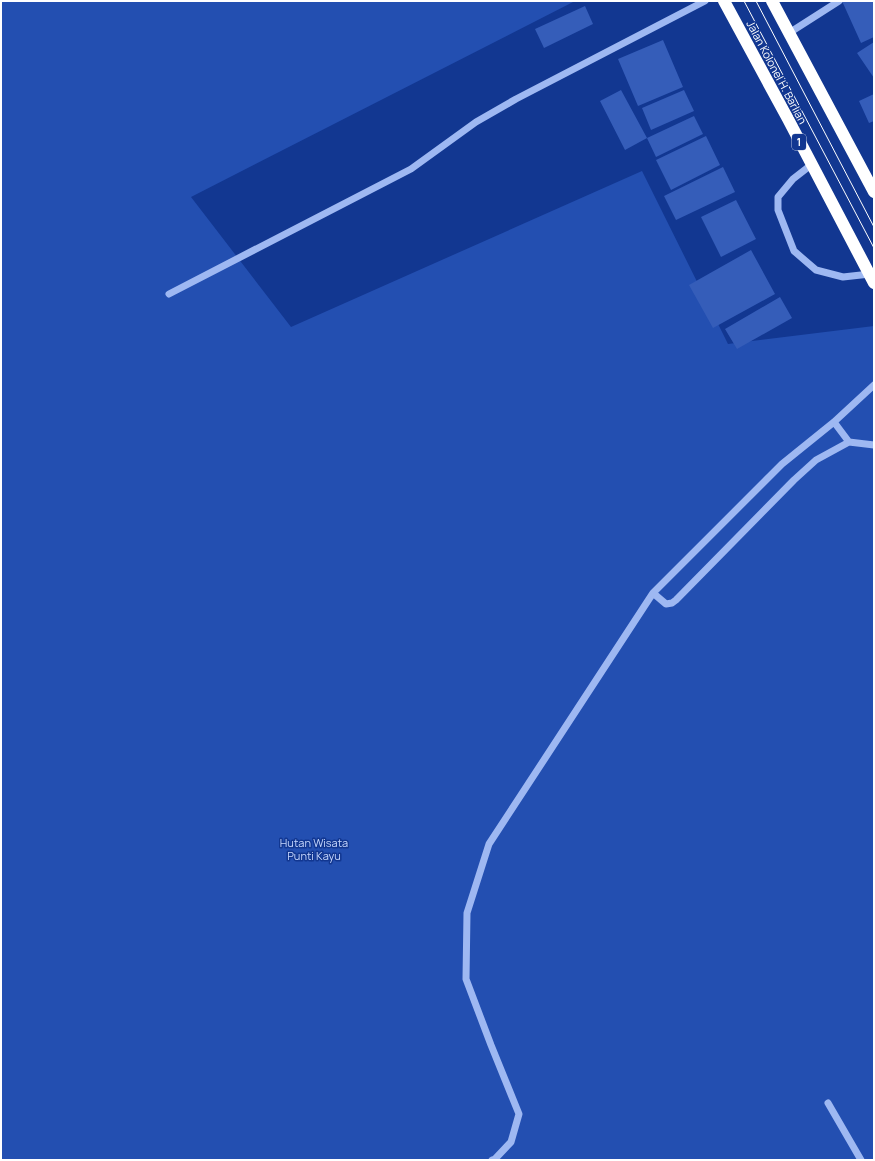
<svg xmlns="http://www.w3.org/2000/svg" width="875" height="1161" font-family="Manrope,sans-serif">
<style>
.green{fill:#234fb1}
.building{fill:#355db9}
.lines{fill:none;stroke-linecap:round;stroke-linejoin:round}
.minor{stroke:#9eb8f2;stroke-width:7}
.highway{stroke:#fff;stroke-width:12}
.tram{stroke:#fff;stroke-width:1}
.labels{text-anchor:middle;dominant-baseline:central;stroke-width:3;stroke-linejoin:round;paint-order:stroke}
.shield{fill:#123791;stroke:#b8c3de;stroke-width:1}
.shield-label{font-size:10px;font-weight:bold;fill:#fff}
.street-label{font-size:11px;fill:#fff;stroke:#123791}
.park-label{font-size:11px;fill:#c5d6fd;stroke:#123791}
</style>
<rect width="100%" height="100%" fill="#123791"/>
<!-- green -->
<path class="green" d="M1,1H575L191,197L291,327L642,171L728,344L874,326V1160H1Z"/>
<!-- building -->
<path class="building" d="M842,1H874V37L861,43Z
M585,6L593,24L544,48L535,29Z
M663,40L683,87L638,106L618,59Z
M874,42V78L857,53Z
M621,90L647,138L625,150L600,101Z
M684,90L694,111L651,130L642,108Z
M874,94V121L869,123L859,101Z
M694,116L703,134L656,157L647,138Z
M706,136L720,165L671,190L656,160Z
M723,167L735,192L676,220L664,196Z
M736,200L756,239L721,257L701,217Z
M751,250L775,294L713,328L689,285Z
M780,297L792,318L737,349L725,329Z"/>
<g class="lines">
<!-- minor -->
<path class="minor" d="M789,33L839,1
M811,165L793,179L778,197V210L794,251L816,270L843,277L870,274
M169,294L411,169L476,122L516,99L705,1
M834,422L849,442L874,445
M653,593L666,604L672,603L676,600L794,480L816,460L849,442
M828,1103L861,1160
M492,1160L495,1159L511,1142L519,1114L491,1045L466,979L467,913L489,844L653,593L782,464L834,422L874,385"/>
<!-- highway -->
<path class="highway" d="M724,1L788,119L874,283
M772,1L874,192"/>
<!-- tram -->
<path class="tram" d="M744,1L874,248
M756,1L874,227"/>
</g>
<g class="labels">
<!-- shield labels -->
<rect class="shield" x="792" y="134" width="14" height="16" rx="3"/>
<g class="shield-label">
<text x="799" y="142">1</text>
</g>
<!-- street labels -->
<g class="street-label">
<text transform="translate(777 72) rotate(62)">Jalan Kolonel H. Barlian</text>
</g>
<!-- park labels -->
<g class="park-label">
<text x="314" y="842">Hutan Wisata<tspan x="314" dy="13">Punti Kayu</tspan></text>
</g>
</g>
<!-- border -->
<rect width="875" height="1161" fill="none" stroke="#ffffff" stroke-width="4"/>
</svg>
